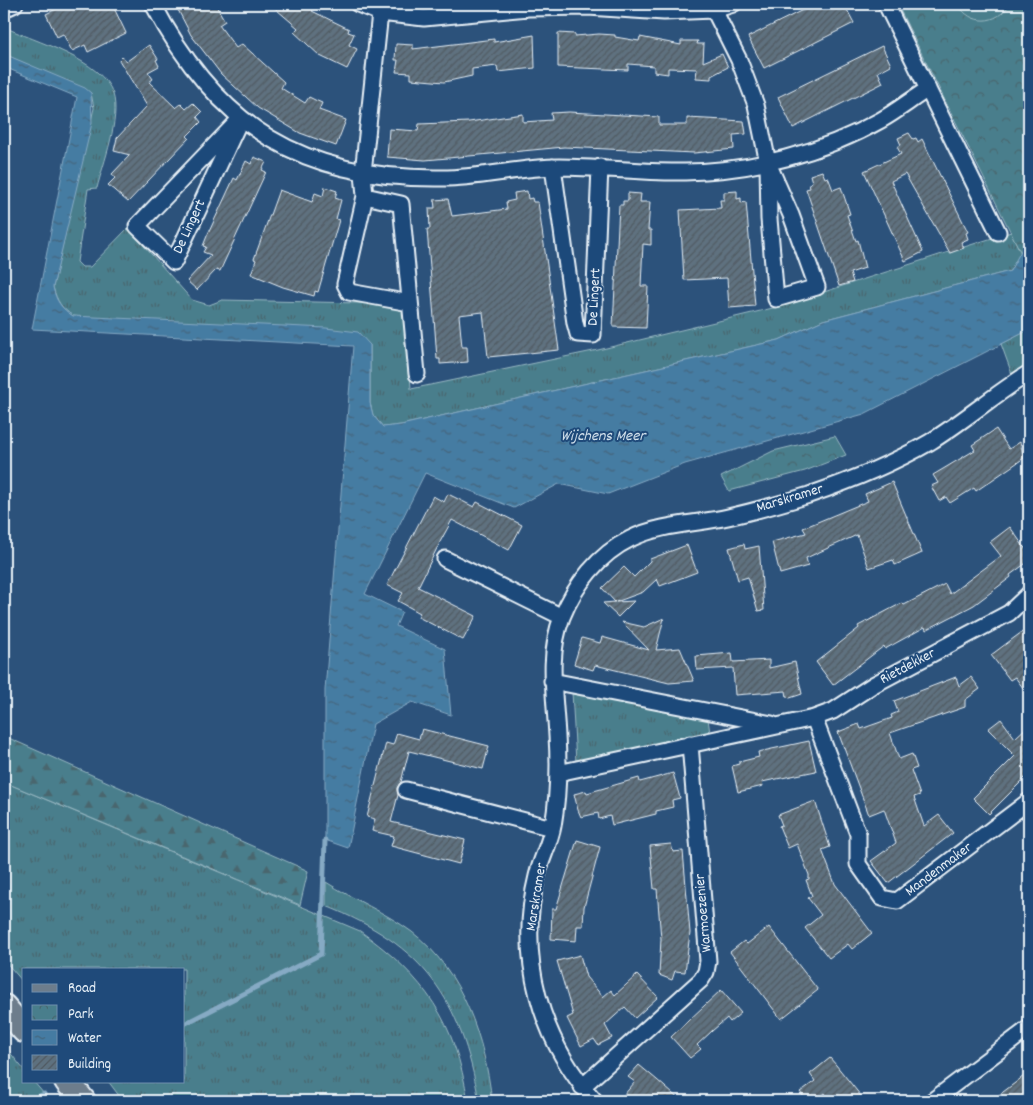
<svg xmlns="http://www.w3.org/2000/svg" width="1033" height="1105" font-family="Dekko,sans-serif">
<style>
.grass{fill:url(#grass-tufts);stroke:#98b8c2}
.forest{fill:url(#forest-firs);stroke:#98b8c2}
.park{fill:url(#park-crowns);stroke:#98b8c2}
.pitch{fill:#497e8c;stroke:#98b8c2}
.water{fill:url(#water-ripples);stroke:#86aac4}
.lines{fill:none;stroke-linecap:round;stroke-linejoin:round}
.stream{stroke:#86aac4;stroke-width:5}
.building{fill:url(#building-hatch);stroke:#e8f1f8}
.minor-casing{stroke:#e8f1f8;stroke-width:19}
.primary-casing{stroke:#e8f1f8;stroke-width:28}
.minor{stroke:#1f4a7a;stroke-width:15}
.primary{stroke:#6d7d8c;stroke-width:24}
.labels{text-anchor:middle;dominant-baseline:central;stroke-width:4;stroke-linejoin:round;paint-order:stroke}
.street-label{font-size:15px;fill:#e8f1f8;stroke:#1f4a7a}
.water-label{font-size:16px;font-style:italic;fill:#d0dfeb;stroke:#1f4a7a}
</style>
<defs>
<pattern id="grass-tufts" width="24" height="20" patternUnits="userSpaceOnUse" patternTransform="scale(1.25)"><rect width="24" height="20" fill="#497e8c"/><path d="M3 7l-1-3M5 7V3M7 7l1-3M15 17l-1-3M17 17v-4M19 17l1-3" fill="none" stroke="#48666e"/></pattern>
<pattern id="forest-firs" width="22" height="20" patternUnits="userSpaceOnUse" patternTransform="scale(1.25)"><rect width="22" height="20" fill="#497e8c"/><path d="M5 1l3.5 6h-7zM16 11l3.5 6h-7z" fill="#48666e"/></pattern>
<pattern id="park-crowns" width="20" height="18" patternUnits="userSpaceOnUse" patternTransform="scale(1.25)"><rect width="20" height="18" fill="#497e8c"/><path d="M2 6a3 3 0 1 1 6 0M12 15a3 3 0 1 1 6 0" fill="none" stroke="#48666e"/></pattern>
<pattern id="water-ripples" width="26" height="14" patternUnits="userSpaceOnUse" patternTransform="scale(1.25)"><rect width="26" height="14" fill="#457ba2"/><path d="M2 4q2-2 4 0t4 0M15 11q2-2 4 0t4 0" fill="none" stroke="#45647a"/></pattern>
<pattern id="building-hatch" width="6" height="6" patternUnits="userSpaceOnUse" patternTransform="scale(1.25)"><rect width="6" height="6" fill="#5e717f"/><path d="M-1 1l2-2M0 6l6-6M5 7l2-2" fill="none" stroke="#515a62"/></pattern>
</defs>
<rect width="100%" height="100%" fill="#2c527b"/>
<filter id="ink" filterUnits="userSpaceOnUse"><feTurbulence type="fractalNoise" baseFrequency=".02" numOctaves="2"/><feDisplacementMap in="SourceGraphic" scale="10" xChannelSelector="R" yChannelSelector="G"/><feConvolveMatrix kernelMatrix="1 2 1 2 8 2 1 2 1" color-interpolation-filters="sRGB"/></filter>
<g filter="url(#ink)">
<!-- grass -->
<path class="grass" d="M388,4H468L408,7Z
M4,27C34,41 103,60 113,94C121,118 103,164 97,188L88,189L77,262L82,267H90L128,228L192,300L209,305L222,300L405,304L411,389L598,350L777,307L1011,232L1021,253L1010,271L823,320L779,340L401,425L383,427L373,415L370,403V345L73,316C61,308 57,301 53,287L94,108L91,93L4,54Z
M1029,330V367L1013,377L1001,344Z
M572,692L708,719L710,733L576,762Z
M4,782L360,931C426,978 455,1021 468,1101H123L108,1081H184V969H24V983L4,960Z
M326,882C354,900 385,912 412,932C463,971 485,1040 492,1101H479C461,999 424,945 326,906Z
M4,1045L24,1070V1081H33L50,1101H4Z"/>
<!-- forest -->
<path class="forest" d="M4,736L304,869L308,871L300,905L4,782Z"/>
<!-- park -->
<path class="park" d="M897,4H958L1006,10L1009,4H1029V236L1021,253Z
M835,436L846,455L805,471L729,491L721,477L773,451Z"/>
<!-- pitch -->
<path class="pitch" d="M958,4H1009C998,25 970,26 958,4Z"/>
<!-- water -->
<path class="water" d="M4,54L85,88L91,93L92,123L53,287C56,301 61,308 73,316L326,328L358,332L370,345V403L373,415L383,427L401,425L779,340L823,320L1010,271L1029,236V330L864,414L685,464L608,494L559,484L514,508L425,473L365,594L402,612L396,626L445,649L451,715L412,702L373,724L348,848L325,840V690L353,346L32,329L77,97L4,67Z"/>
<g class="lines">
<!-- stream -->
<path class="stream" d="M184,1024L321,954L325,840
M30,1101L44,1094"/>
</g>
<!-- building -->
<path class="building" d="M66,4H112L126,33L88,52L85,45L72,51L63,34L57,37L46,14Z
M175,4H215L225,21L219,25L236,48L242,44L284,82L281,88L305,103L309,97L315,100L322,103L319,110L346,120L336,146L300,133L258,108L221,74L191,35Z
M270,4H318L312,11L349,29L348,32L354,34L349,45L357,49L347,69L320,56L294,32L298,28Z
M815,4H844L854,23L764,68L748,37Z
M558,33L575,34V36L599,34L615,35V37L639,41L640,37L681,45V41H698L697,44H704L703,62L722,54L728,67L711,76V79L696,78L697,69L668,68V74L654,72V66L628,64V70L558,67Z
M534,35L535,68L498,72L497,66L472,69V76L444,82L411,79V73L396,72L398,60H395L396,44L413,45V49L494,39V42Z
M149,45L158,59L156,60L159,66L148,72L153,79L149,82L176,108L181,104L186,109L193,103L202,112L197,117L201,122L187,136L189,138L128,202L108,185L115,178L112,174L130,155L114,151L117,138L147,106L119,60L122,57L127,61Z
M882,46L891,65L878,72L883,83L793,128L778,97Z
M569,112L659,117V125H687V118L744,121L746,134L733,135L734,149L694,153L564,147L448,158L425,160L387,157L389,129L418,131L419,124L469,122L523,114V122L552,120L551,113Z
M909,133L913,139L916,138L918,142L922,139L968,232L966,233L968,239L961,242L964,248L950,253L905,174L891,181L923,252L905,261L864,171L901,154L897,147L901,145L898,138Z
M254,157L266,162L262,170L266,172L265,174L220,271L216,270L197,290L187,281L211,255L203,252L206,247L203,246L207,236L234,178L237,180L246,161L251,164Z
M822,171L825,178L828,177L833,190L841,187L850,214L847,215L856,241L858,240L865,268L850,273L853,282L839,286L806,189L810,188L809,184L812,182L810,175Z
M325,187L337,191L335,198L341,200L336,219L339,220L318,292L315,291L314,296L283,287L251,274L256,260L254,259L279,190L312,202L315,193L323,196Z
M527,191L528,199L532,198L533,202H538L559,350L488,357L483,312L459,315L462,347H467L468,362L440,364V359H437L435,331L427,229H430L429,208H435L434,200L448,199L452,216L507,209L506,202L515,200L514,193Z
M737,191V199L741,198V203L746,202L755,306L729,308L727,278L684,280L680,210L721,208L720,200H724V192Z
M628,193L641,194L640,202H650L648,230H651V245L643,244L641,286H648L646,328L613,327L619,205H623V201H628Z
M996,429L1009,449L1020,442L1024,458L976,491L974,488L950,503L946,497L939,501L931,486L938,483L933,475L975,450L972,445Z
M892,482L922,553L895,565L893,560L869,568L857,535L806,558L808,566L780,574L772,542L806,533L803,528L868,501L865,494Z
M448,494L474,507L477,502L522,525L509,550L452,520L440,542L418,587L476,616L463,640L418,617L420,613L398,601L403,593L387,585L433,496L444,502Z
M1010,527L1029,554V561L1010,575L1011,577L974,605L926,630L925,627L885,649L884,646L833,685L816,662L859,628L858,626L902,603L904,605L945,584L950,594L1001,556L990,542Z
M744,544L745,549L759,546L764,610L758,611L748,577L738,580L729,548Z
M687,545L697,572L660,586L657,579L643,592L616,602L634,601L618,617L603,603L615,602L602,588L624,567L634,577L650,561V559Z
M664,618L656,650L680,648L694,681L669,683L595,665L593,670L574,664L582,638L600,643L602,637L649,650L622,622L644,627Z
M1022,632L1029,641V696L1015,677L1010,680L991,655Z
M732,653L733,662L769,660V668L795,662L802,694L790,698L787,697L786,691L735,695L733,668L697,670L696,656Z
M956,677L959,686L971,677L980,689L965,700V707L890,733L899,759L912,754L917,768L911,770L920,795L914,797L924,826L939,815L953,833L888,883L871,861L896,843L884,809L869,815L838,732L859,724L861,729L892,718L891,715L898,712L894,701Z
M1001,719L1015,738L1029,725V774L989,814L973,798L1015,756L988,729Z
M422,729L489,746L483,769L409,751L401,782L397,788L398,795L391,822L465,840L459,864L391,846L394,836L372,831L375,819L367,817L386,743L393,745L397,733L419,739Z
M809,741L816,771L762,782L763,786L738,792L732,766L739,764V762L759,757L758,752Z
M673,773L680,798L672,800L673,807L656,811V814L612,825L610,816L599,819L598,813L581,817L578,810L574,794L586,791L587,793L639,778L640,782Z
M815,801L830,847L822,850L835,884L872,933L852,949L848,944L829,958L805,928L821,915L808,898L812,896L806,880L809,879V875L797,844L788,848L779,826L782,825L778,815Z
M577,840L600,847L584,907L583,926H577L576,941L551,939L552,909H556Z
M671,844L673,852L683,851L690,933L685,972L675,971L672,980L659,975L661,939L657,889H654L650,846Z
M769,927L818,990L781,1019L730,952L744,941L747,944Z
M580,955L586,977L603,997L611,990L615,995L637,975L658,997L635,1018L625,1007L605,1025L612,1038L598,1045L594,1039L581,1046L567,1018L573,1015L557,961Z
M721,990L741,1013L730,1022L727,1018L712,1031L697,1045L701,1049L690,1058L671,1037Z
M830,1058L836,1065L865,1101H832L825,1093L815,1101H807L800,1092L815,1081L810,1074Z
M639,1065L657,1080L681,1101H630L623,1096L635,1082L628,1077Z
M1029,1072V1101H991L1015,1083Z"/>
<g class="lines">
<!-- minor casing -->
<g class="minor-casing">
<path id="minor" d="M153,4C218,128 303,180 443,178C481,178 520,167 559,167C601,167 643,173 685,172C751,171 823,153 881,120C897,111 912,99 928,89
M358,4L380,13L424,18L528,8L588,7L664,12L714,10L733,4
M711,4L739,60L756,105L768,163
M886,4L998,232
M4,9L15,4
M380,13L363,173L365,196L345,284L349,292L410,303
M241,118L174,262L137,226Z
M768,163L791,215L817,287L776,299L769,219Z
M553,167L575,323L578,334L593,335L600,167
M365,196L401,204L417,374
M445,559L562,617
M552,681L772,724
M814,718L858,834V864L882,898L897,901L1029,801
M558,773L814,718L833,711L873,685L1009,613L1029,594
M406,790L552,828
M582,1087L701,980L706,972L708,961L690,744
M595,1101C540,1040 517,956 537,876C541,859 550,843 553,826C558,797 559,766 557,736C555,696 547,656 562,617C575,585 599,554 630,539C660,524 696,524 728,517C755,511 783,503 809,495C850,481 892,464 930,442C964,421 995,394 1029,373
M932,1101L1029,1028"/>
</g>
<!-- primary casing -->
<g class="primary-casing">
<path id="primary" d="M4,1007L24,1030
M67,1081L83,1101"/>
</g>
<!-- minor -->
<use href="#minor" class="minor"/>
<!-- primary -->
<use href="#primary" class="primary"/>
</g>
</g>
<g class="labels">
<!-- street labels -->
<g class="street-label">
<text transform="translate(190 227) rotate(-65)">De Lingert</text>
<text transform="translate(595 297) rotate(-87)">De Lingert</text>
<text transform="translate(790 499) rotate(-17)">Marskramer</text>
<text transform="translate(908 667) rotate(-28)">Rietdekker</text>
<text transform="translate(939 870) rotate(-37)">Mandenmaker</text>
<text transform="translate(537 897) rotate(-81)">Marskramer</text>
<text transform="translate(704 913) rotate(-95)">Warmoezenier</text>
</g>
<!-- water labels -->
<g class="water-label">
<text x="603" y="436">Wijchens Meer</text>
</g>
</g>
<!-- margin -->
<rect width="1033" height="1105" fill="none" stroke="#1f4a7a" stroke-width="20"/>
<rect x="10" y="10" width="1013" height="1085" fill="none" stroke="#e8f1f8" stroke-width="2" filter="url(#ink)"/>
<!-- legend -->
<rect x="22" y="968" width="162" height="115" fill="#1f4a7a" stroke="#6f8dac"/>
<rect x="32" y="984" width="25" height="8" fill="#6d7d8c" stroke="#6f8dac"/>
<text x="68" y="992" font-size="15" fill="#e8f1f8">Road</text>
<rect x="32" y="1005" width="25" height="15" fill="url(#park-crowns)" stroke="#6f8dac"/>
<text x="68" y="1018" font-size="15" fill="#e8f1f8">Park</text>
<rect x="32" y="1030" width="25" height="15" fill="url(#water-ripples)" stroke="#6f8dac"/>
<text x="68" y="1042" font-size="15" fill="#e8f1f8">Water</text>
<rect x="32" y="1055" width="25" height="15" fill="url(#building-hatch)" stroke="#6f8dac"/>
<text x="68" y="1068" font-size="15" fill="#e8f1f8">Building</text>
</svg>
